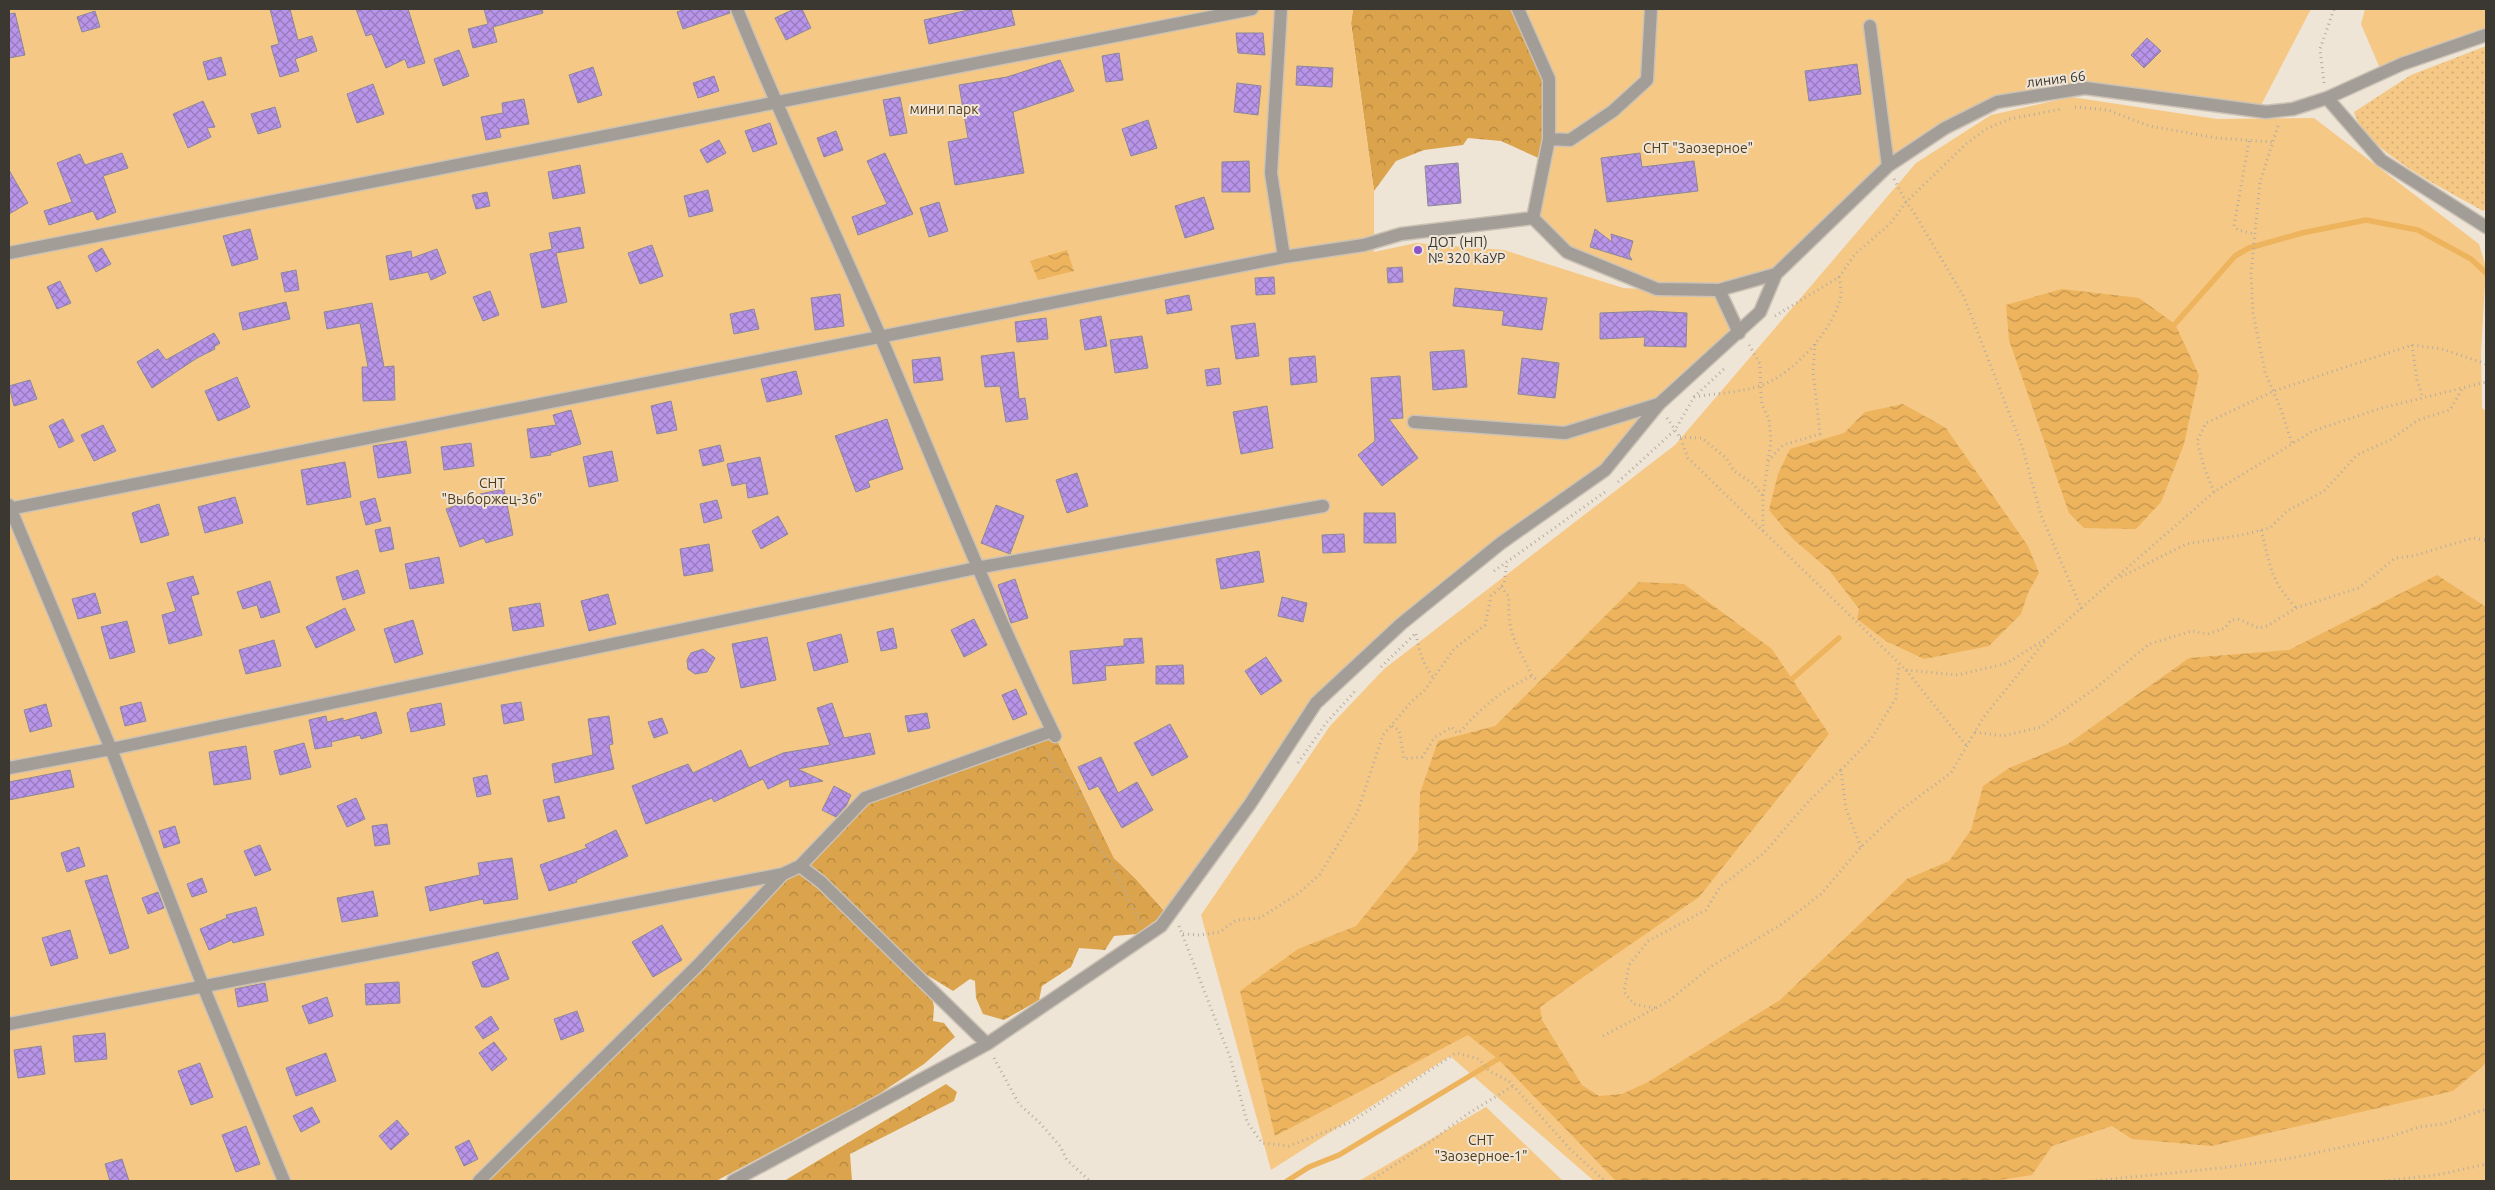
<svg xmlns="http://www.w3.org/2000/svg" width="2495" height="1190" font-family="Ubuntu,sans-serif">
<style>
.grass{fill:url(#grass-dots)}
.forest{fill:url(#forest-crowns)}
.green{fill:#f6c885}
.water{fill:url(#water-waves)}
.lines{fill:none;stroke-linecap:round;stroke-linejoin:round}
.stream{stroke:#edb45d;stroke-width:5.5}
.building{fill:url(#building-cross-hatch);stroke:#8d8897}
.street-casing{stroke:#cbc2b5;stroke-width:15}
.path{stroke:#b5ada1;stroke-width:3;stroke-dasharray:1 4;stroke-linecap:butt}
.street{stroke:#a29d97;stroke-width:12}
.poi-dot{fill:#8b54cb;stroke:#efe5d6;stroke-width:2}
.labels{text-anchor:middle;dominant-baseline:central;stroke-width:4;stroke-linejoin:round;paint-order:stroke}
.street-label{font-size:14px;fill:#3b3731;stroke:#efe5d6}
.park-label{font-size:14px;fill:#533c17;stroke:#efe5d6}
.poi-label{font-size:14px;fill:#3b3731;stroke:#efe5d6;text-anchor:start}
</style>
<defs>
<pattern id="grass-dots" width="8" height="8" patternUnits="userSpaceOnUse" patternTransform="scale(1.25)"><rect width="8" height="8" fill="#f6c885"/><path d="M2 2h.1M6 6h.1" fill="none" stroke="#d4ac73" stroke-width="1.8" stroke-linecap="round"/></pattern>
<pattern id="forest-crowns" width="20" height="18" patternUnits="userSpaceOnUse" patternTransform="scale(1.25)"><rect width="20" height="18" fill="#dba34b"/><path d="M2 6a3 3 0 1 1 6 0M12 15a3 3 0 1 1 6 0" fill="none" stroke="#b3863f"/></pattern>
<pattern id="water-waves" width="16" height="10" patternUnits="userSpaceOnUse" patternTransform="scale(1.25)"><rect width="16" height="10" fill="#edb45d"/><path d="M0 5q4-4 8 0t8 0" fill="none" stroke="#c1934d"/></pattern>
<pattern id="building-cross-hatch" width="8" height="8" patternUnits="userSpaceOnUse" patternTransform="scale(1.25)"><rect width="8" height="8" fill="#b895e9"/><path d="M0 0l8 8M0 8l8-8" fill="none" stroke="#977abd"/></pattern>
</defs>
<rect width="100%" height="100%" fill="#efe5d6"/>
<!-- grass -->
<path class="grass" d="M2486,46V209L2483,211C2449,191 2364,151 2354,112L2411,75Z"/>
<!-- forest -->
<path class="forest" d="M1353,9H1518L1549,79L1545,161L1501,141L1468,138L1463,145L1424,150L1396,161L1374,191L1351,23Z
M1055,736L1114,858L1136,879L1166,913L1137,934L1114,936L1105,950L1079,948L1071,967L1042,986L1039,1000L1004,1020L983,1014L976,998L975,981L970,979L953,991L927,975L934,1007L933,1021L944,1023L955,1037L924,1064L876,1096L716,1181H479L868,797Z
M946,1084L957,1092L954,1101L850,1154L852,1181H784Z"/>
<!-- green -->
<path class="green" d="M9,9H1353L1351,24L1374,191V252L1416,243L1504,250L1623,288L1720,293L1735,337L1665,399L1605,470L1501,543L1316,703L1166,913L1136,879L1114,858L1055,736L868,797L479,1181H9Z
M1518,9H2311L2258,111L2085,88L1997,102L1888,166L1776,274L1719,290L1657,289L1567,252L1533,218L1549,139V80Z
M2365,9H2486V35L2382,73L2361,24Z
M2071,97L2217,119L2314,118L2479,244L2486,267L2481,352L2482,408L2486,411V1181H1594L1450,1056L1271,1170L1201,915L1330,726L1384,669L1675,445L1916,163L1991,115Z
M1486,1107L1563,1181H1359Z"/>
<!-- water -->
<path class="water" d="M1067,250L1074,271L1038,280L1030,261Z
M2062,289L2139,298L2175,324L2199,375L2184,444L2161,502L2136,529L2084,528L2069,513L2009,340L2006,305Z
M1903,404L1946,428L2028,546L2039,573L2028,593L2021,614L1989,646L1924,659L1886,641L1857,619L1859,609L1829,570L1793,539L1769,510L1778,474L1790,449L1844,433L1865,412Z
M2437,575L2486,607V1063L2453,1091L2211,1146L2132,1139L2112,1126L2052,1146L2032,1175L1993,1181H1616L1498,1059L1468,1035L1275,1136L1240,991L1298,949L1356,926L1418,850L1420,793L1438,741L1495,726L1639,582L1684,584L1772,649L1829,734L1699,897L1540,1007L1542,1020L1582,1085L1599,1096L1622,1094L1648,1082L1780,1000L1907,879L1949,861L1971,830L1983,786L2009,768L2068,744L2189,658L2289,650Z"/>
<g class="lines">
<!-- stream -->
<path class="stream" d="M2175,324L2235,256L2249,248L2302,233L2366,220L2418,230L2471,259L2486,273
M1792,679L1839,638
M1287,1181L1309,1167L1339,1155L1498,1059"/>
</g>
<!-- building -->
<path class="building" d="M270,9H290L298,40L312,36L317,51L295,59L299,71L280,77L271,46L279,44Z
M356,9H408L425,63L408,68L405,59L386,68L372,34L366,36Z
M484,9H542L543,13L493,27L497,42L473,48L468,29L488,24Z
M686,9H729L730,13L683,29L677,12Z
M794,9H802L811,28L786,40L775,18Z
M973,9H1011L1015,25L929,44L924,20Z
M95,11L100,27L82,32L77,17Z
M15,13L25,55L9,58V14Z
M1236,33H1263L1265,55L1238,53Z
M2147,38L2161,51L2144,68L2131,55Z
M459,50L469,76L443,86L434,59Z
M1119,53L1123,80L1106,82L1102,56Z
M221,57L226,75L208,80L203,62Z
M1060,60L1074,91L1013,112L1024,173L955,185L948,142L968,138L959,85L1007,77Z
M1857,64L1861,94L1809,101L1805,71Z
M1297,66L1333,68L1332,87L1296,85Z
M593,67L602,95L578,103L569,75Z
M714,76L719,91L698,98L693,83Z
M1237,83L1261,86L1258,115L1234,112Z
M373,84L384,114L357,123L347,94Z
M900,97L907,133L890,136L883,100Z
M524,99L529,124L499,129L501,137L486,140L481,117L503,113L502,103Z
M203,101L215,127L207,128L211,137L188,148L173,114Z
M275,107L281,127L258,134L251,114Z
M1148,120L1157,148L1131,156L1122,129Z
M770,123L777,144L753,152L745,131Z
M836,131L843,150L824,157L817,138Z
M719,140L726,153L707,163L700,150Z
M122,153L128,168L103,176L116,212L97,220L93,211L49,225L44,211L72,202L57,163L80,154L85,165Z
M885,153L913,214L858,235L852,217L887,204L867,161Z
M1640,153L1642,167L1694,161L1698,191L1607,202L1601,158Z
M1249,161L1250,192H1222V162Z
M1458,163L1461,203L1428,206L1425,166Z
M580,165L585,193L553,199L548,172Z
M9,170L28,203L9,214Z
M708,190L713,211L689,217L684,196Z
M487,192L490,206L476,209L472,195Z
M1204,197L1214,229L1185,238L1175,206Z
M939,202L948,231L929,237L920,208Z
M580,227L584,248L556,253L567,302L542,308L530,254L552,249L549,233Z
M250,229L258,259L232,266L223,236Z
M1595,229L1612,242L1611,234L1633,241L1629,255L1632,260L1590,247Z
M652,245L663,276L640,284L628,253Z
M102,248L111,264L96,272L88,256Z
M437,249L446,273L431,280L428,272L390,280L386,256L411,251L412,258Z
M1402,267L1403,282L1388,283L1387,268Z
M296,270L299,290L285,292L281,273Z
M1274,277L1275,294L1256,295L1255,278Z
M60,281L71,303L57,309L47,287Z
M1455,288L1547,298L1542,330L1502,325L1504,311L1453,306Z
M490,291L499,315L483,321L473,297Z
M840,294L844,326L815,330L811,298Z
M1189,295L1192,310L1167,314L1165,300Z
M286,302L290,319L243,330L239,313Z
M372,303L384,367L394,366L395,400L363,401L362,367H368L360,323L327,329L324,312Z
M754,309L759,329L734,334L730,314Z
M1650,311L1687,313L1686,347L1644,346L1645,337L1600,339V313Z
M1101,316L1107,346L1085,350L1080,320Z
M1046,318L1048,339L1017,342L1015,322Z
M1255,323L1259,356L1236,359L1231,326Z
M214,333L220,343L214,347L215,349L197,358L152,388L137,362L158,349L166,360Z
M1142,336L1148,368L1115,373L1110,340Z
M1464,350L1467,387L1433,390L1430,352Z
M1014,352L1019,399L1025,398L1028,419L1006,422L1000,386L985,387L981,356Z
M1315,356L1317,382L1291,385L1289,358Z
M940,357L943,380L914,383L912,360Z
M1522,358L1559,363L1555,398L1518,394Z
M1219,368L1221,384L1207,386L1205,370Z
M796,371L802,394L767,402L761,379Z
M1400,376L1403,418L1389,419L1418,458L1382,486L1358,455L1375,441L1371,378Z
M237,377L250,407L218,421L205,391Z
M30,380L37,399L14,406L9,386Z
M671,401L677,430L657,434L651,406Z
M1267,406L1273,448L1241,454L1233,412Z
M571,410L581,444L550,453L551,455L531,458L527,429L556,425L553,415Z
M63,419L74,441L59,448L49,426Z
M887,419L903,469L868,481L870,487L856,492L835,436Z
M103,425L116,451L94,461L81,435Z
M406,441L411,473L378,478L373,446Z
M471,443L474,466L444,470L441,447Z
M720,445L724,461L703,466L699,450Z
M612,451L618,481L589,487L583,457Z
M760,457L768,494L748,498L746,483L732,486L727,464Z
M345,462L351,497L307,505L301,470Z
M1077,473L1088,506L1067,513L1056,480Z
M504,489L513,535L486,543L484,538L460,547L446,509L481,497L480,494Z
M235,497L243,523L205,533L198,507Z
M375,498L381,521L366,525L360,502Z
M717,500L722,518L704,523L700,504Z
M159,504L169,535L141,543L132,513Z
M996,505L1024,516L1010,554L981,543Z
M1364,513H1395L1396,543H1364Z
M778,516L788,534L761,549L752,531Z
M390,527L394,549L380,552L375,530Z
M1344,534L1345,552L1323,553L1322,535Z
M709,544L713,571L684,576L680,549Z
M1259,551L1264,582L1221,589L1216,559Z
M439,557L444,583L410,589L405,564Z
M358,570L365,593L343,600L336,577Z
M193,576L199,594L191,596L202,635L169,644L162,615L176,611L167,583Z
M1015,579L1028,618L1011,623L998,585Z
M270,581L280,612L261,618L257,605L243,609L237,592Z
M95,593L101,613L78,619L72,599Z
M608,594L616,624L589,631L581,601Z
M1282,597L1307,603L1303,622L1278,616Z
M540,603L544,626L513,631L509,608Z
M345,608L355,630L316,648L306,627Z
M974,619L987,645L964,657L951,630Z
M413,620L423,654L395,663L384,629Z
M127,621L135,652L110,659L101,627Z
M893,628L897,648L881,651L877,632Z
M841,634L848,662L814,671L807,643Z
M767,637L776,680L741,688L732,644Z
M1142,638L1144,663L1105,666L1106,680L1073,684L1070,651L1124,646V639Z
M274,640L281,666L246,674L239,650Z
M703,649L715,658L707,672L695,674L688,669L687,660L691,653Z
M1266,657L1282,681L1261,695L1245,671Z
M1183,665L1184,684H1156V666Z
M1016,689L1027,714L1013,720L1002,695Z
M141,702L146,721L125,726L120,707Z
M521,702L524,720L504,724L501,705Z
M441,703L445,725L411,732L407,713L410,711V709Z
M832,703L844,738L870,733L875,754L798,769L823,781L790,787L789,779L768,789L763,779L714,802L712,798L646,824L632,786L688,764L693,773L741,750L749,768L783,753L830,745L817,708Z
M46,704L52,726L30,732L24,710Z
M376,712L382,733L361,739L360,735L331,742L332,746L315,749L309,720L326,716L327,722L343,718V721Z
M927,713L930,728L908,732L905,716Z
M609,716L613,744L609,745L614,769L555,783L552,764L593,755L588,719Z
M662,718L668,733L654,738L648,722Z
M1170,724L1188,757L1152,776L1134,743Z
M304,743L311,767L280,775L274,751Z
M246,746L251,779L214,785L209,752Z
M1101,757L1118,793L1137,782L1153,810L1122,828L1098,786L1089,790L1078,767Z
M70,770L74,787L9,800V782Z
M487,775L491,794L477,797L473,778Z
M834,786L851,795L846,806L836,817L822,810Z
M559,796L565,818L548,822L543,800Z
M356,798L365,819L347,827L337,806Z
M387,824L390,844L375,846L372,826Z
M175,826L180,843L164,848L159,831Z
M616,830L628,856L576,880L577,882L549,891L540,865L587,848L585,845Z
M260,845L271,870L255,876L244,851Z
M79,847L85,866L67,872L61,853Z
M512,858L518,899L484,904L483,899L430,911L425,887L480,875L478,863Z
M107,875L129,948L110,954L85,881Z
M202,878L207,892L192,897L187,884Z
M373,891L378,916L342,922L337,898Z
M158,892L164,908L148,914L142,898Z
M256,907L264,935L233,943L232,940L209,950L200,929L227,918L226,915Z
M662,925L682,960L653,977L632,942Z
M70,930L78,958L51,966L42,938Z
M498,952L509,979L488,987H482L472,962Z
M399,982L400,1003L366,1005L365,984Z
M265,983L268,1001L238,1007L235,989Z
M327,997L333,1016L309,1024L302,1006Z
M577,1011L584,1031L561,1040L554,1019Z
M491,1016L499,1029L483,1039L475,1027Z
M105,1033L107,1059L75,1062L73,1036Z
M494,1042L507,1059L492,1071L479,1053Z
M41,1046L45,1074L18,1078L14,1050Z
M326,1053L336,1081L296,1096L286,1068Z
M200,1063L213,1097L191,1105L178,1071Z
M312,1107L320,1122L301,1132L293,1116Z
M397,1120L409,1134L391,1150L379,1136Z
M246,1126L260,1164L236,1172L222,1135Z
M469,1140L478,1159L464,1166L455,1147Z
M122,1159L129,1181H110L105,1164Z"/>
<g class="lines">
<!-- street casing -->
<g class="street-casing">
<path id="street" d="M737,9C782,120 833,228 881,338C938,471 991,606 1055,736
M1281,9L1271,173L1284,257
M1518,9L1549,79V139L1533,218
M1870,26L1888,166
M2327,98L2381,160L2486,227
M1549,139L1570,140L1613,111L1647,80L1651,9
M1533,218L1567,252L1657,289L1719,290L1776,274
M9,253L1252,9
M1719,290L1739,333
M1414,422L1565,433L1659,404
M9,505L111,749L203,986L284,1181
M9,509L1284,257L1364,245L1401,234L1533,218
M9,768L111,749L976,568L1323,506
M800,866L821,882L987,1044
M9,1024L783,874
M479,1181L699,964L783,874L800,866L865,798L1052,731
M733,1181L987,1044L1161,926L1250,804L1316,703L1401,624L1501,543L1605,470L1659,404L1760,312L1776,274L1888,166L1945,128L1997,102L2085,88L2266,112L2293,109L2327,98L2402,64L2486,35"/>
</g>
<!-- path -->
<path class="path" d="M2324,83L2320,49L2334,9
M2075,107L2108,110L2149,126L2217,138L2272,142
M2278,126L2260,182L2251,273L2253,313L2265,372L2280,407L2292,443
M2249,141L2234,226L2238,230L2254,234
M1894,179L1906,202L1913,211L1964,297L2022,446L2041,515L2082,610
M1775,316L1839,277L1855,254L1890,224L1906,202L1967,143L1986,129L2010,119L2062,109
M1749,345L1760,364L1761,395L1762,405L1769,419L1771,440L1763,497V531
M2412,345L2417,380L2423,398
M1694,397C1717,393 1740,393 1762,385C1792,375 1838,326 1841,293C1841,288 1840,282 1839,277
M1667,418L1680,437L1688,458L1906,670L1958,675L2007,663L2047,638L2214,492L2313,431L2378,409L2486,382
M1680,437L1702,438L1726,458L1734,471L1752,483L1763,496
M1768,461L1783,445L1820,434L1813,371L1815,344
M1618,482L1675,430L1694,397L1724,369
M2214,492L2204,467L2197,441L2206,423L2274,391L2412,345L2442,349L2486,364
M2261,530C2271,567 2269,578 2296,608
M1494,571L1605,492
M2121,577L2186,544L2242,535L2270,528L2287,511L2324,491L2357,455L2390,440L2418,420L2450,410L2462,389
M1501,587L1509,597C1507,636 1517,643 1532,676L1537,680
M1416,634C1419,651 1423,664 1433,677
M1381,667L1416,633
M1906,670L1966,745
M1392,726L1399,730L1404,759L1422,757L1435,737L1452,727L1457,733L1461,731C1481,707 1504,689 1532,676
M1975,732L2003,736L2041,727L2097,687L2149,644L2192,631L2208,634L2225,628L2231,620L2238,619L2259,628L2267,626L2296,608L2359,588L2395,558L2413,556L2473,538L2485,540
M1046,749L1054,765L1074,783L1087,811L1094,842L1110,863L1141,923
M1298,763L1326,723L1356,690
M1861,847L1846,809L1841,770L1871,739L1896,698L1899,664
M1179,926L1230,1057L1247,1122L1262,1143L1289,1146L1351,1122L1456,1053L1479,1059L1489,1071L1509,1081L1571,1150L1605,1181
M1183,934L1200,935L1220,932L1236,920L1260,918L1299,893L1320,874L1357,813L1383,735L1412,701L1424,691L1454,649L1485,625L1491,596L1504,584L1507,562
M1655,1008L1634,1004L1624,992L1629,965L1648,941L1706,910L1720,887L1764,853L1809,801L1841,770
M1603,1036L1667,1002L1712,966L1782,924L1821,894L1861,847L1898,812L1951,773L1983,718L2045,641
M994,1058L1019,1104L1039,1122L1060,1146L1067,1160L1090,1181
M1370,1181L1430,1142L1469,1113L1513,1086
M2091,1181L2221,1168L2292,1158L2389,1137L2419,1127L2443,1124L2486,1109
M2384,1181L2437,1175L2486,1164"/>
<!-- street -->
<use href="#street" class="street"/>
</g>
<!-- markers -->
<circle class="poi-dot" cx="1418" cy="250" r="5"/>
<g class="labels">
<!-- street labels -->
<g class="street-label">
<text transform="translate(2056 79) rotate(-7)">линия 66</text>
</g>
<!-- park labels -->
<g class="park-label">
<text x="944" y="109">мини парк</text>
<text x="1698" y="148">СНТ "Заозерное"</text>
<text x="492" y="483">СНТ<tspan x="492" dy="16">"Выборжец-36"</tspan></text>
<text x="1481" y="1140">СНТ<tspan x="1481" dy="16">"Заозерное-1"</tspan></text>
</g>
<!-- poi labels -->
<g class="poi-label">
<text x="1428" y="242">ДОТ (НП)<tspan x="1428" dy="16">№ 320 КаУР</tspan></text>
</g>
</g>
<!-- border -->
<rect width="2495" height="1190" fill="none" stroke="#3b3731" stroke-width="20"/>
</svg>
